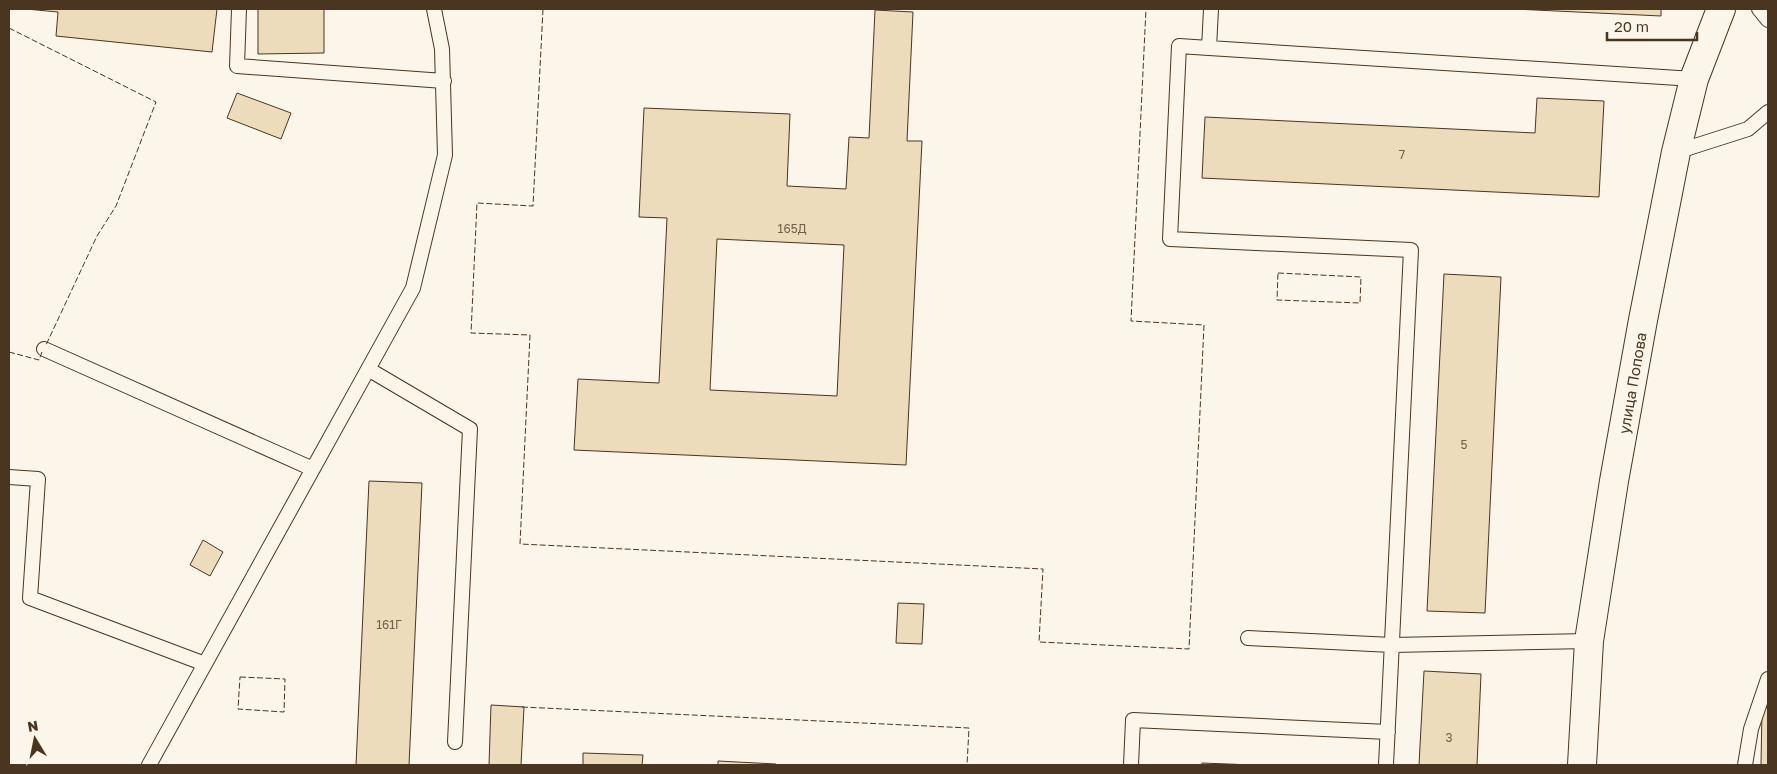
<svg xmlns="http://www.w3.org/2000/svg" width="1777" height="774" font-family="'Golos Text',sans-serif">
<style>
.building{fill:#ecdcbc;stroke:#4a3520;fill-rule:evenodd}
.lines{fill:none;stroke-linecap:round;stroke-linejoin:round}
.lane-casing{stroke:#4a3520;stroke-width:16}
.street-casing{stroke:#4a3520;stroke-width:30}
.lane{stroke:#fbf6e9;stroke-width:14}
.street{stroke:#fbf6e9;stroke-width:28}
.fence{stroke:#4a3520;stroke-width:1;stroke-dasharray:6 2.5;stroke-linecap:butt}
.labels{text-anchor:middle;dominant-baseline:central;stroke-width:4;stroke-linejoin:round;paint-order:stroke}
.number-label{font-size:12px;fill:#725f47}
.street-label{font-size:15px;fill:#4a3520;stroke:#fbf6e9}
</style>
<rect width="100%" height="100%" fill="#fbf6e9"/>
<!-- building -->
<path class="building" d="M26,9H217L212,52L56,36L58,12Z
M258,9H324V53L258,54Z
M1514,9H1661V16Z
M875,10L913,12L907,141H922L906,465L574,450L578,379L659,383L667,218L639,217L644,108L790,114L787,186L846,189L849,137L869,138ZM717,239L844,245L837,396L710,390Z
M237,93L291,113L281,139L227,118Z
M1537,98L1604,101L1599,197L1202,178L1205,117L1535,133Z
M1444,274L1501,277L1485,613L1427,611Z
M369,481L422,483L409,765H356Z
M203,540L223,552L210,576L190,565Z
M898,603L924,604L922,644L896,643Z
M1424,671L1481,674L1477,765H1419Z
M491,705L524,707L521,765H489Z
M1762,708H1768V765H1761Z
M583,753L643,755L642,765H583Z
M718,761L776,764V765H718Z
M1202,763L1253,765H1202Z"/>
<g class="lines">
<!-- lane casing -->
<g class="lane-casing">
<path id="lane" d="M239,9L237,66L444,81
M1211,9L1209,48L1694,79
M1759,9L1768,20
M1209,48L1179,46L1170,239L1411,250L1386,765
M1676,152L1748,129L1768,112
M44,349L313,469
M368,369L470,429L455,742
M9,477L38,479L30,598L205,664
M1248,638L1392,645L1589,641
M149,765L413,288L445,155L442,49L434,9
M1131,765L1133,720L1388,732
M1745,765L1751,729L1768,679"/>
</g>
<!-- street casing -->
<g class="street-casing">
<path id="street" d="M1582,765L1589,641L1614,481L1643,320L1676,152L1694,79L1721,9"/>
</g>
<!-- lane -->
<use href="#lane" class="lane"/>
<!-- street -->
<use href="#street" class="street"/>
<!-- fence -->
<path class="fence" d="M543,9L533,206L477,203L471,333L530,335L520,544L1043,569L1039,642L1189,649L1204,325L1131,321L1146,9
M9,28L156,102L116,206L97,236L46,345
M1278,273L1361,277L1360,303L1277,300Z
M9,352L39,360L42,352
M240,677L285,679L284,712L238,709Z
M522,707L969,728L967,765"/>
</g>
<g class="labels">
<!-- number labels -->
<g class="number-label">
<text x="1402" y="154">7</text>
<text x="792" y="228">165Д</text>
<text x="1464" y="444">5</text>
<text x="389" y="624">161Г</text>
<text x="1449" y="737">3</text>
</g>
<!-- street labels -->
<g class="street-label">
<text transform="translate(1632 383) rotate(-80)">улица Попова</text>
</g>
</g>
<!-- border -->
<rect width="1777" height="774" fill="none" stroke="#4a3520" stroke-width="20"/>
<!-- north arrow -->
<g transform="translate(35 739) rotate(350)" stroke="#fbf6e9" stroke-width="4" paint-order="stroke">
<path d="M0-4L9 19L0 12L-9 19Z" fill="#4a3520"/>
<text y="-8" font-size="14" font-weight="bold" text-anchor="middle" fill="#4a3520">N</text>
</g>
<!-- scale -->
<path d="M1607 32v8h90v-8" fill="none" stroke="#4a3520" stroke-width="2.5"/>
<text x="1614" y="32" font-size="15" fill="#4a3520" stroke="#fbf6e9" stroke-width="4" paint-order="stroke">20 m</text>
</svg>
